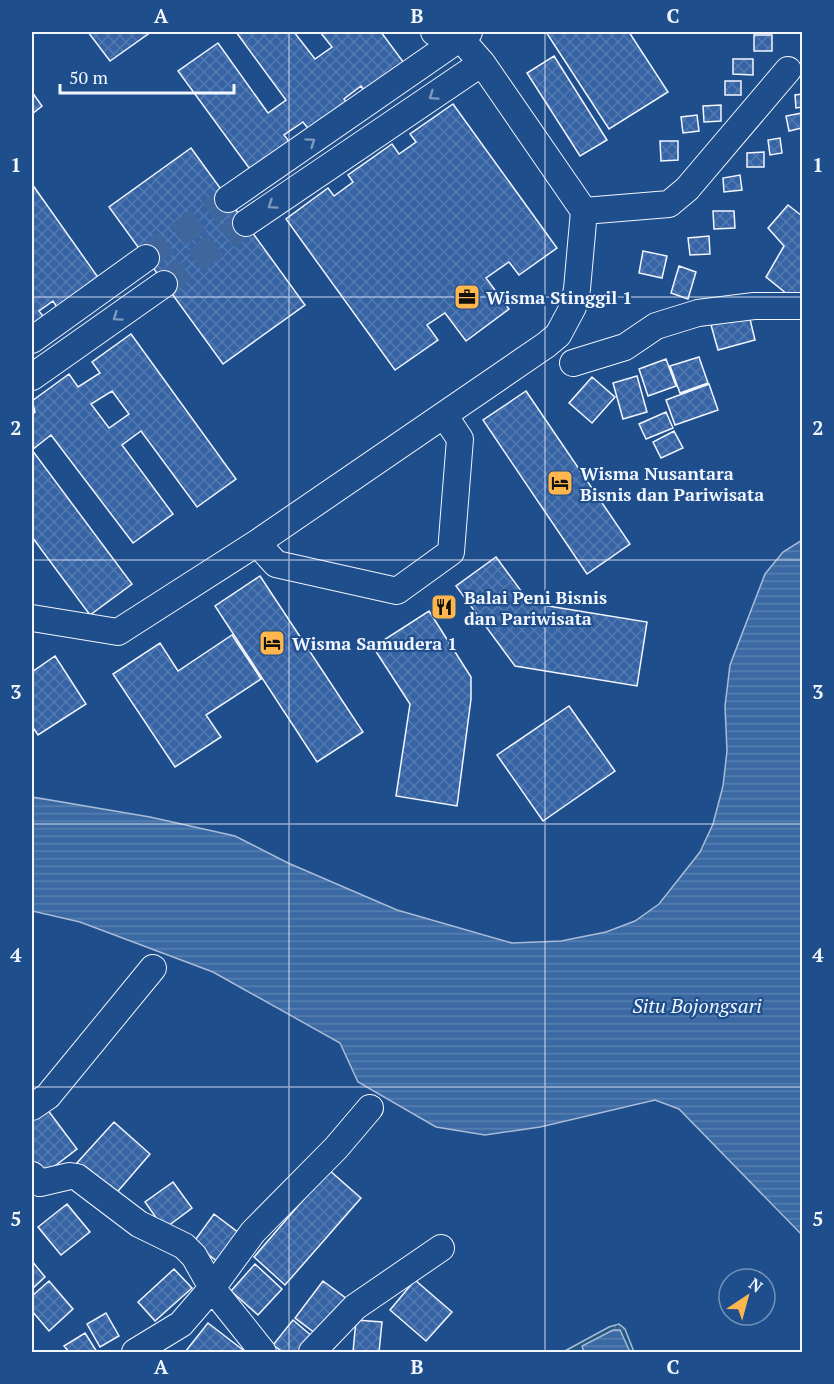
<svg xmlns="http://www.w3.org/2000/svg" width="834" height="1384" font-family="'PT Serif',serif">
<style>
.grass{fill:url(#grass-tufts);stroke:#a8bbd7;stroke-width:1.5}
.water{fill:url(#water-rules);stroke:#a8bbd7;stroke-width:1.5}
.building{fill:url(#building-cross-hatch);stroke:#f2f6ff;stroke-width:1.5;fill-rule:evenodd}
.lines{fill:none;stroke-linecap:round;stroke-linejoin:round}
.minor-tunnel{stroke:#3f679d;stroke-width:26;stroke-dasharray:26 13;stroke-linecap:butt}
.minor-casing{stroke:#f2f6ff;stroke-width:28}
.minor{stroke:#1f4e8c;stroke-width:26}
.oneway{stroke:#7e9ac0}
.grid{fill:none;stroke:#f2f6ff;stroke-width:1.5;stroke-opacity:0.55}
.labels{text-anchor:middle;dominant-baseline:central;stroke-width:4.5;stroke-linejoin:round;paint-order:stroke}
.poi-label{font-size:18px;font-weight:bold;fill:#f2f6ff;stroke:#1f4e8c;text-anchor:start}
.water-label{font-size:20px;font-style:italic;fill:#f2f6ff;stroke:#1f4e8c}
.neatline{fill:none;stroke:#f2f6ff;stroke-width:2}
.grid-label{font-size:20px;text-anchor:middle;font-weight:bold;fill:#f2f6ff}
</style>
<defs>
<pattern id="grass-tufts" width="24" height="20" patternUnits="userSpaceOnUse" patternTransform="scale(1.5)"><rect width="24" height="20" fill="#245a82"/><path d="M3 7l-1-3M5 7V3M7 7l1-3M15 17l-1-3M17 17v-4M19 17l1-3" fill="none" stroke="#447295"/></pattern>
<pattern id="water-rules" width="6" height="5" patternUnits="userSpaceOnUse" patternTransform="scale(1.5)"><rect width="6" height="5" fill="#3b69a3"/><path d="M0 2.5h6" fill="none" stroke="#587fb1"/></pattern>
<pattern id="building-cross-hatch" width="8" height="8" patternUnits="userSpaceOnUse" patternTransform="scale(1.5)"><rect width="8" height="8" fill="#3563a3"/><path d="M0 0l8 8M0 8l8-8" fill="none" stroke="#537ab1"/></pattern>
</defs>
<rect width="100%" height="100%" fill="#1f4e8c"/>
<!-- grass -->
<path class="grass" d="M619,1324L625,1329L634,1352H563L609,1327Z"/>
<!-- water -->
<path class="water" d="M802,540V1235L679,1109L655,1100L540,1127L485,1135L436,1127L358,1082L340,1043L213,972L80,922L32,911V797L150,817L235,836L288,863L397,910L512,943L561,941L606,932L635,921L659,904L700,852L713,824L723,786L727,751L725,706L730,665L765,574L783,552Z
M613,1330H620L630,1352H584L582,1346Z"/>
<!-- building -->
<path class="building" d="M88,32H151L110,61Z
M236,32H294L315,59L332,47L320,32H381L404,63L365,92L361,86L344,99L350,107L313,135L303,122L284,135L291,144L252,172L178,71L218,43L268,113L286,100Z
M546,32H629L668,92L609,129Z
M754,35H772V51H754Z
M554,56L607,140L580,156L527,73Z
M733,59H753V75L733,74Z
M725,81H741V95H725Z
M32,92L42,106L32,114Z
M802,94V107L796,108L795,95Z
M453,104L557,248L519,275L509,262L486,278L509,309L466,341L445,313L427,325L438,340L395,370L286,219L328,188L334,196L353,182L348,175L392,144L399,154L416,142L410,134Z
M721,105V121L704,122L703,106Z
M802,113V128L789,131L786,116Z
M697,115L699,131L683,133L681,117Z
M780,138L782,153L770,155L768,140Z
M660,141H678V160L661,161Z
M191,148L305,305L223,364L109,207Z
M764,152V167H747V153Z
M740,175L742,190L724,192L723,178Z
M32,184L102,283L60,312L53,301L39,311L46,320L32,331Z
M788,205L802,216V301L797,302L766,277L784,246L768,228Z
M713,211H734L735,228L714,229Z
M709,236L710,254L690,255L688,238Z
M643,251L667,256L662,278L639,273Z
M679,266L696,272L688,299L671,293Z
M749,315L755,340L718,350L711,325Z
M131,334L236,479L197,507L141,431L122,445L173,514L133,543L51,435L32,450L132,584L90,615L32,537V415L35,412L32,401L69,374L78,387L100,373L92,362ZM112,391L129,414L109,428L91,404Z
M699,357L708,383L680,393L670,366Z
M666,359L676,386L648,396L639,369Z
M637,376L647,412L623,419L613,383Z
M592,377L615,397L592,423L569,403Z
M709,384L718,410L675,425L666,400Z
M526,391L630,544L587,574L483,420Z
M666,412L673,428L646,439L639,424Z
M674,431L683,448L661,458L653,442Z
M496,557L530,603L647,622L637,686L515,666L456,586Z
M260,576L363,732L317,762L215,606Z
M429,611L471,677V699L457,806L396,796L410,704L373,647Z
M232,635L261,679L206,715L221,737L175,767L113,674L160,643L178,671Z
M55,656L86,704L38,735L32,726V672Z
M569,706L615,771L543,821L497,755Z
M47,1109L77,1149L43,1175L32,1161V1121Z
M114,1122L150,1154L113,1197L76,1164Z
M329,1170L361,1198L285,1285L254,1257Z
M173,1182L192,1208L164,1229L145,1202Z
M67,1204L90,1232L61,1255L38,1227Z
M214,1214L239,1233L218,1262L193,1243Z
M32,1261L45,1277L32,1289Z
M255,1264L282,1289L258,1315L231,1291Z
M174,1269L192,1288L155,1321L138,1302Z
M415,1280L452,1312L426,1341L390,1310Z
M49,1281L73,1309L49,1331L32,1311V1296Z
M323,1281L351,1302L323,1339L295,1318Z
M106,1313L119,1336L100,1347L87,1324Z
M293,1320L320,1343L312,1352H283L273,1345Z
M356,1320L382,1322L379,1352H353Z
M208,1323L243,1350L241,1352H185Z
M85,1333L97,1352H69L64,1346Z"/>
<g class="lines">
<!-- minor-tunnel -->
<path class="minor-tunnel" d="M146,258L228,199
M164,284L246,223"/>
<!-- minor casing -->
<g class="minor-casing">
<path id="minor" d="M228,199L469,32
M584,211L669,204L687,189L788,70
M246,223L482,63
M32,340L146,258
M573,363L625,347L656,326L698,313L754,306H802
M32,377L164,284
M257,543L276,564L397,591L451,552L460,439L444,415
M32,618L118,632L257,543L546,345L558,335L573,307L577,289L584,211L482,63L460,38L434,32
M32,1107L48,1096L153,968
M32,1175L40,1183L70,1176L77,1177L139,1224L184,1246L194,1256L212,1288L263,1352
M135,1352L181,1324L212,1288L253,1232L336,1148L370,1108
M312,1352L355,1307L441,1248"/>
</g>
<!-- minor -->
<use href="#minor" class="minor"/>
</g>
<!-- one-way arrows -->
<defs><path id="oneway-chevron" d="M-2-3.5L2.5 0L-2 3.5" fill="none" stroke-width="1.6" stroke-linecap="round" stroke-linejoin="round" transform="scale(1.5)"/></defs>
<g class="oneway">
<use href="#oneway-chevron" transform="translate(433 96) rotate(146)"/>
<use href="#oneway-chevron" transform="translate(311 142) rotate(-35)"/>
<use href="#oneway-chevron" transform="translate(272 205) rotate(146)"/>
<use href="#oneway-chevron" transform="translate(117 317) rotate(145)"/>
</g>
<!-- grid -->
<path class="grid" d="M289,32V1352M545,32V1352M32,297H802M32,560H802M32,824H802M32,1087H802"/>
<!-- icons -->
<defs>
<g id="office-square" transform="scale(1.35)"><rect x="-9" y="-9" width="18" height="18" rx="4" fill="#ffb74d" stroke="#1f4e8c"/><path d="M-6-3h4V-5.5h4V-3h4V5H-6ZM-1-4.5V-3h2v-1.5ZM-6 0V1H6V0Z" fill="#111"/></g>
<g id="hotel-square" transform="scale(1.35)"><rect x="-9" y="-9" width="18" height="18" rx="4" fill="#ffb74d" stroke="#1f4e8c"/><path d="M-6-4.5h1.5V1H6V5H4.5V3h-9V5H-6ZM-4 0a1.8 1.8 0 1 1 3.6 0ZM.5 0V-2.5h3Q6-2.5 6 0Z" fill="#111"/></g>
<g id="restaurant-square" transform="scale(1.35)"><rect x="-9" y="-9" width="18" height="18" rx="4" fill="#ffb74d" stroke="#1f4e8c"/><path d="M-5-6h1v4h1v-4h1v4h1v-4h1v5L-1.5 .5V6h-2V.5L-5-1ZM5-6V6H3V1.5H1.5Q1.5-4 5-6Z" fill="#111"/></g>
</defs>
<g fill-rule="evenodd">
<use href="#office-square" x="467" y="297"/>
<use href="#hotel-square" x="560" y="483"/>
<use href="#restaurant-square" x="444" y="607"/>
<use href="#hotel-square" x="272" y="643"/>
</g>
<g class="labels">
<!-- poi labels -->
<g class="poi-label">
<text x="486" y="297">Wisma Stinggil 1</text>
<text x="580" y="473">Wisma Nusantara<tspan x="580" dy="21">Bisnis dan Pariwisata</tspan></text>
<text x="464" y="597">Balai Peni Bisnis<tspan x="464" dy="21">dan Pariwisata</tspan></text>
<text x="292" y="643">Wisma Samudera 1</text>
</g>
<!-- water labels -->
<g class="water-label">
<text x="697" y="1005">Situ Bojongsari</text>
</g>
</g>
<!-- border -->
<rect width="834" height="1384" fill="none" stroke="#1f4e8c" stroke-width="66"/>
<!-- north arrow -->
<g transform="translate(747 1297) rotate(36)"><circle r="28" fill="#1f4e8c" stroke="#7391ba" stroke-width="1.5"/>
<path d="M0-4.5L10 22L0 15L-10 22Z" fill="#ffb74d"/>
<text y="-9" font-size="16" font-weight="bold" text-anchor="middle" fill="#f2f6ff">N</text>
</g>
<!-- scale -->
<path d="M60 84v9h174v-9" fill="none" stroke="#f2f6ff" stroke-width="3"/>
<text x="69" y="84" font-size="18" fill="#f2f6ff" stroke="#1f4e8c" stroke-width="4.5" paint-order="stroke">50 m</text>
<rect x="33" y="33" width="768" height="1318" class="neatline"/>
<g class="grid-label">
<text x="161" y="23">A</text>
<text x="417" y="23">B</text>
<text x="673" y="23">C</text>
<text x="16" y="172">1</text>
<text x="818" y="172">1</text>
<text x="16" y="435">2</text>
<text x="818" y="435">2</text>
<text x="16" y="699">3</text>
<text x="818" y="699">3</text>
<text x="16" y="962">4</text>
<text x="818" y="962">4</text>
<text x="16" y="1226">5</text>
<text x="818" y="1226">5</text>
<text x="161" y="1374">A</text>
<text x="417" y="1374">B</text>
<text x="673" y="1374">C</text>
</g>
</svg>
